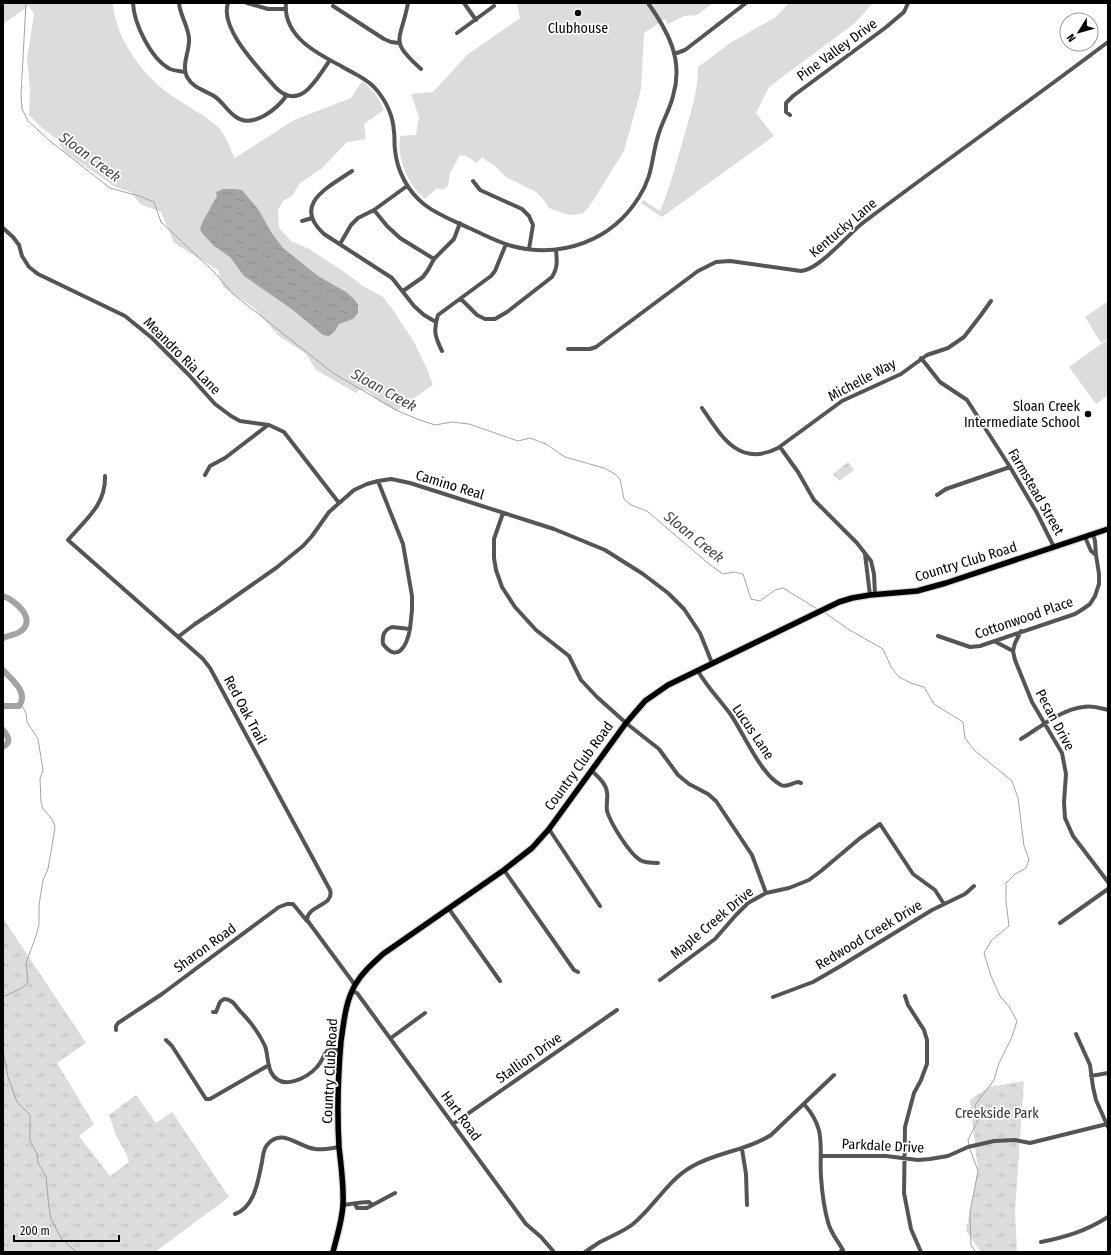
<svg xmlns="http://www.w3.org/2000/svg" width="1111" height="1255" font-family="'Fira Sans Condensed',sans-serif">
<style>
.grass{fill:#dcdcdc}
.park{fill:url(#park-tufts)}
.water{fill:url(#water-ripples)}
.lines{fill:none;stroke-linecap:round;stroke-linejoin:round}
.stream{stroke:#a3a3a3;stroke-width:1}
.river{stroke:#a3a3a3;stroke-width:6}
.major-casing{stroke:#dbdbdb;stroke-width:8}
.minor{stroke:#555;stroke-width:4}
.major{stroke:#000;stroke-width:5.5}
.poi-dot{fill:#000;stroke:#fff;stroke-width:1.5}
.labels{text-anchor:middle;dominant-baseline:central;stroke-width:3.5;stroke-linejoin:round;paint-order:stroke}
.poi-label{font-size:14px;fill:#000;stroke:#fff}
.street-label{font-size:14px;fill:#000;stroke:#fff}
.park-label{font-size:14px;fill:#333;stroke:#fff}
.water-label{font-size:15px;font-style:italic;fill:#444;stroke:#fff}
</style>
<defs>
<pattern id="park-tufts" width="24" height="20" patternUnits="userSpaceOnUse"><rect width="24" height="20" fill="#dcdcdc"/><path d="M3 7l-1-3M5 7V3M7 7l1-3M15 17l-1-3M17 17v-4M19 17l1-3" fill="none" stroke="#bbb"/></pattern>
<pattern id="water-ripples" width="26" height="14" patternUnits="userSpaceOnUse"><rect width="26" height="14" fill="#a3a3a3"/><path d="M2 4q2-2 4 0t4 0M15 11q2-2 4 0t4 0" fill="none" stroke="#8b8b8b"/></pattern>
</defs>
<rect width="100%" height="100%" fill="#fff"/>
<!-- grass -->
<path class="grass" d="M3,3H113C114,32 136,65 157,84C175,101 199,110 218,127C223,132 227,141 230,147V149L235,158L294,120L351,98L362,81C372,89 379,98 384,110L364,124L366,139L347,142L321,169L300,183L292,196L283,201L278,210L279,228L291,241L309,249L343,271L363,286L383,297L393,310L414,342L427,369L433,385L396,411C391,407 387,406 382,403C372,398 373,390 359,390L356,393L316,370L306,354L279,336L253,307L223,287L218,270L174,243L161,212L140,204L131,192L115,187L65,152L59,144L61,142L42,128L29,115L30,88L27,59L34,14L29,6L3,24Z
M517,3H713L697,15L684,16L668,24L665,19L644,33L641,89L624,151L589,207L583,213L574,215L565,214L549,208L543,199L536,192L506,177L496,167L483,158L482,157L477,163L466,156L460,155L450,173L448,186L443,190L437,188L425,199C407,183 397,159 400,136L416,135L419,117L411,94L433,92L467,55L520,18Z
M789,3H873L855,23L769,87L756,113L774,136L662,217L641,203L643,200L660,211C670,188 676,164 683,140C690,115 698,93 698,67L730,43L776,17Z
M1108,301V338L1101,343L1085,317Z
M1108,339V395L1096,404L1069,367Z"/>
<!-- park -->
<path class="park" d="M848,462L854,470L839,481L833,474Z
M3,918L86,1043L57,1063L94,1124L79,1136L110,1176L129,1162L126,1153L117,1138L109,1115L136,1095L156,1123L172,1112L229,1197L155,1252H3Z
M1024,1081L1015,1211L1017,1252H981L966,1231L978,1171L970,1100L989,1087Z"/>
<!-- water -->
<path class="water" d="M223,189H235L242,190L258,209L271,232L283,248L318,276L346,292L354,299L358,305V313L353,319L339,324L335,331L329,336L323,335L293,310L244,276L230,257L214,246L202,233L200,229L204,219L217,196L216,192Z"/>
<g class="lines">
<!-- stream -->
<path class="stream" d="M26,3L21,95L22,109L28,121L50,141L110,188L139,196L154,202L161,222L214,272L233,294L333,373L396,410L417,419L435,425L452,422L469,424L518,441L530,438L546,444L565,457L604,468L615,474L620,479L624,499L631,505L647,511L709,564L723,574L734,572L743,574L751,599L760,601L775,590L783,588L819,610
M824,612L848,629L883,649L891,667L899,677L911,683L924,687L934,704L963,722L965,738L974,750L1012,781L1018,798L1024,846L1029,859L1026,868L1015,874L1006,883V901L1009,926L992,940L984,953L991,976L1000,996L1010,1008L1017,1021L1012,1037L999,1063L994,1080L975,1105L978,1120L968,1140L969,1146
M3,997L22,988L28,982L26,963L36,936L39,924V905L43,880L48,869L54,834L55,826L52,819L43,809L41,802L40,779L43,770L38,739L27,722L26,713L21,704
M3,1051L8,1077L17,1102L30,1115V1141L37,1154L38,1163L46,1176L49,1208L51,1219L61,1238L69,1246L77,1252
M970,1149L978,1171L970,1212L971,1245L976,1252"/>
<!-- river -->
<path class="river" d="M3,596C15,600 37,619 21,631C16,635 9,635 3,638
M3,670C12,680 29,692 19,706H3
M3,730C8,736 12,742 3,747"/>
<!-- major casing -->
<g class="major-casing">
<path id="major" d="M333,1252C337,1236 342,1221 343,1205C344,1185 341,1166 339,1147C337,1112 338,1076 341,1041C344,1022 345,1003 355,985C362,973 372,964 383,954L504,870L532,848L549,829L626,723L645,701L668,685L839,602L852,598L870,595L917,591L946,583L1108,529"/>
</g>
<!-- minor -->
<path class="minor" d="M133,3C134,24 151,59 170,69C175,71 180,71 185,72
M179,3C180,15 188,26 189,38C190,52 181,64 187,77C193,88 204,90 214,96C223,102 227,111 236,117C253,129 277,109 287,95
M228,3C219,29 260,69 276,88C301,112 317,78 330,60
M247,3L268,9H285
M286,3C283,36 316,53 341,66C352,73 364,77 374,87C385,99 393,115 394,132C395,138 394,144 395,150C397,171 408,192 425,205C438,215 454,221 469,228C483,234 497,242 512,246C561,259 612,241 639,197C654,174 651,156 659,133C663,120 670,109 673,96C684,60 668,31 648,3
M408,3C401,41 388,40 421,69
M464,3L476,20
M333,6L384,39L391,42L399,43
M457,33L494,6
M674,54L685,50L746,3
M790,115L786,112V103L793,96L885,28L904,12L908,3
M352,171C329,187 291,204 324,234L392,278L414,306L424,315L436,322
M473,181L480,190L522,209L529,216L533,225L529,249
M374,210L387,226L400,238L434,259
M302,221L312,218
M3,228L13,237L19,245L22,256L29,267L38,274L125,316L152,338L189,375L215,404L231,416L240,421L269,425L284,432L339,503
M340,244L351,225L358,218L374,210L407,186
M403,291L423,277L428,270L434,259L454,239L460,223
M461,299L477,315L485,319H495L507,312L552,277C558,268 557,261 556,250
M568,349H590L596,347L698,271L716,262L730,261L801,271C819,270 848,234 864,222C945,161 1027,103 1108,42
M442,351C435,337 433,330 438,315L491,276L495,271L506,244
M921,358L940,382L967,400L1010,467L1037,513L1054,547
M702,408C721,436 739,468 778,448L842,401L901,374L927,355L948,348L964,337L981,315L991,301
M780,447L798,472L814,500L857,543L871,561L874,574L875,594
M205,475L210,466L225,458L268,425
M105,476C106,505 85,520 68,540L185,643L203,659L210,668L330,890C335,906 307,905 307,920L355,985
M378,481L403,544L412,596V610L410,629
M937,495L946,489L1010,467
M503,513L494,539V558L496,570L502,587L515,607L536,630L569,656L581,680L597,697L626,723L659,749L678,775L689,784L708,794L716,801L752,855L766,893
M1085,537L1091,551L1096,555L1095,541L1093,534
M865,554L870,595
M392,627L410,629C407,645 398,664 383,644C382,635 384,630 392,627Z
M1021,631L1015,643L1013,651L1015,660L1032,702L1062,753L1066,774L1064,802L1065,818L1073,836L1108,882
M938,636L970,647L980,646L1075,614L1083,609L1090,604L1095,596L1099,584V574L1096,555
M178,637L195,624L216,610L276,568L303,546L312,536L329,512L354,490L367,484L378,481L391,479L410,483L554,529L605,550L643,574L668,593L684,609L700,633L712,663
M994,641L1013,651
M698,671C707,687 720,700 731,715C744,734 761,775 781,785C787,788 792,783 798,782L801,783
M1021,739C1039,728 1062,709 1083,707C1092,705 1100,708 1108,710
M591,770C597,776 606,783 607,792C608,798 606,805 607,811C611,824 629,853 640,860C645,863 652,863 658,863
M549,829L600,906
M504,870L574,970L578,972
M449,909L500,981
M1060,923L1108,889
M660,980L715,939L736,915L748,903L766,893L789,888L809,880L821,871L859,839L880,824L913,874L935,890L944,904
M352,991L357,993L526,1224L541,1237L554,1252
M905,996L908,1005L924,1030L927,1040V1064L921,1080L914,1093L905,1127L904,1193L911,1229L921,1252
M773,997L813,982L839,967L932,910L965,894L974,886
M213,1012H216L220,1002L224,999C232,999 235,1005 240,1011C250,1021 259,1033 265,1046C268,1054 267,1064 271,1072C281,1092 307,1078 317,1067C322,1062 323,1056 327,1051L331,1050H341
M116,1030V1026L118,1023L162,994L279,907L287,904H293L307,921
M1076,1034L1090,1065L1093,1087L1096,1100L1108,1127
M391,1038L425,1013
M166,1040L172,1046L206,1099H210L269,1065
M1091,1076L1108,1073
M804,1104C827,1130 819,1146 821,1177C822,1192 824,1208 828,1222C830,1232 838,1241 843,1250L840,1252
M453,1124L617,1010
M742,1149L746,1174L747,1205
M821,1156H886L918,1160L930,1159L948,1156L968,1147L994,1141L1015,1140L1030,1143L1107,1124
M355,1204L357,1208H367L395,1193
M343,1205C352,1204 360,1202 369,1202L372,1205
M235,1214C255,1207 258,1180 262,1162C263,1156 263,1150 267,1145C282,1127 298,1147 315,1149C323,1150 332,1148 339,1147
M1041,1242C1066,1237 1086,1231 1108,1217
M585,1252C590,1249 595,1245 600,1242C611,1236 623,1232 633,1224C654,1207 667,1181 691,1167C716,1152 746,1151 771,1135L834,1075"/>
<!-- major -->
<use href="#major" class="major"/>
</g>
<!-- markers -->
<g class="poi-dot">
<circle cx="578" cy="13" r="4"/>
<circle cx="1088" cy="414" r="4"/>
</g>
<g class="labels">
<!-- poi labels -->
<g class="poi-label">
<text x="578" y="28">Clubhouse</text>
<text x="1080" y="406" text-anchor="end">Sloan Creek<tspan x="1080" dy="16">Intermediate School</tspan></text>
</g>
<!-- street labels -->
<g class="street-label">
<text transform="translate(837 50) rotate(-36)">Pine Valley Drive</text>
<text transform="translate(843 228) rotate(-40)">Kentucky Lane</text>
<text transform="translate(182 356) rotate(45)">Meandro Ria Lane</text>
<text transform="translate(862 380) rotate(-28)">Michelle Way</text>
<text transform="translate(450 485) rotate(17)">Camino Real</text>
<text transform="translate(1036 492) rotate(60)">Farmstead Street</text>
<text transform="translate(966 562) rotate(-17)">Country Club Road</text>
<text transform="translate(1024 618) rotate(-19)">Cottonwood Place</text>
<text transform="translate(245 710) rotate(62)">Red Oak Trail</text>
<text transform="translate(1055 720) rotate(62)">Pecan Drive</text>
<text transform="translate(753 732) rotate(56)">Lucus Lane</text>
<text transform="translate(579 766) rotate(-54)">Country Club Road</text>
<text transform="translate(712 923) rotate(-40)">Maple Creek Drive</text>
<text transform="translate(869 935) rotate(-31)">Redwood Creek Drive</text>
<text transform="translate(205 948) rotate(-36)">Sharon Road</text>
<text transform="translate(529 1058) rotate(-35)">Stallion Drive</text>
<text transform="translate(330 1071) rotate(-87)">Country Club Road</text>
<text transform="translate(461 1116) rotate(54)">Hart Road</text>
<text transform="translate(883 1146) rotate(3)">Parkdale Drive</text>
</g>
<!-- park labels -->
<g class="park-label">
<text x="997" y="1113">Creekside Park</text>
</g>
<!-- water labels -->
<g class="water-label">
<text transform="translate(90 157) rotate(37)">Sloan Creek</text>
<text transform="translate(384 390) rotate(29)">Sloan Creek</text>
<text transform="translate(694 537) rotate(39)">Sloan Creek</text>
</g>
</g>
<!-- border -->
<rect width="1111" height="1255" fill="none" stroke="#000000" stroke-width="8"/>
<!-- north arrow -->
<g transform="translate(1079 32) rotate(233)"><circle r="19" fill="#ffffff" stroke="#999999"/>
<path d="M0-3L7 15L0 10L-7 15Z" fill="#000000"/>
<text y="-6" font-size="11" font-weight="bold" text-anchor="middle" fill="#000000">N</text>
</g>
<!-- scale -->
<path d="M14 1235v6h105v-6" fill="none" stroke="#000000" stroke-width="2"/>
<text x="20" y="1235" font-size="12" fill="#000000" stroke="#ffffff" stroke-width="3" paint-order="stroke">200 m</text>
</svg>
